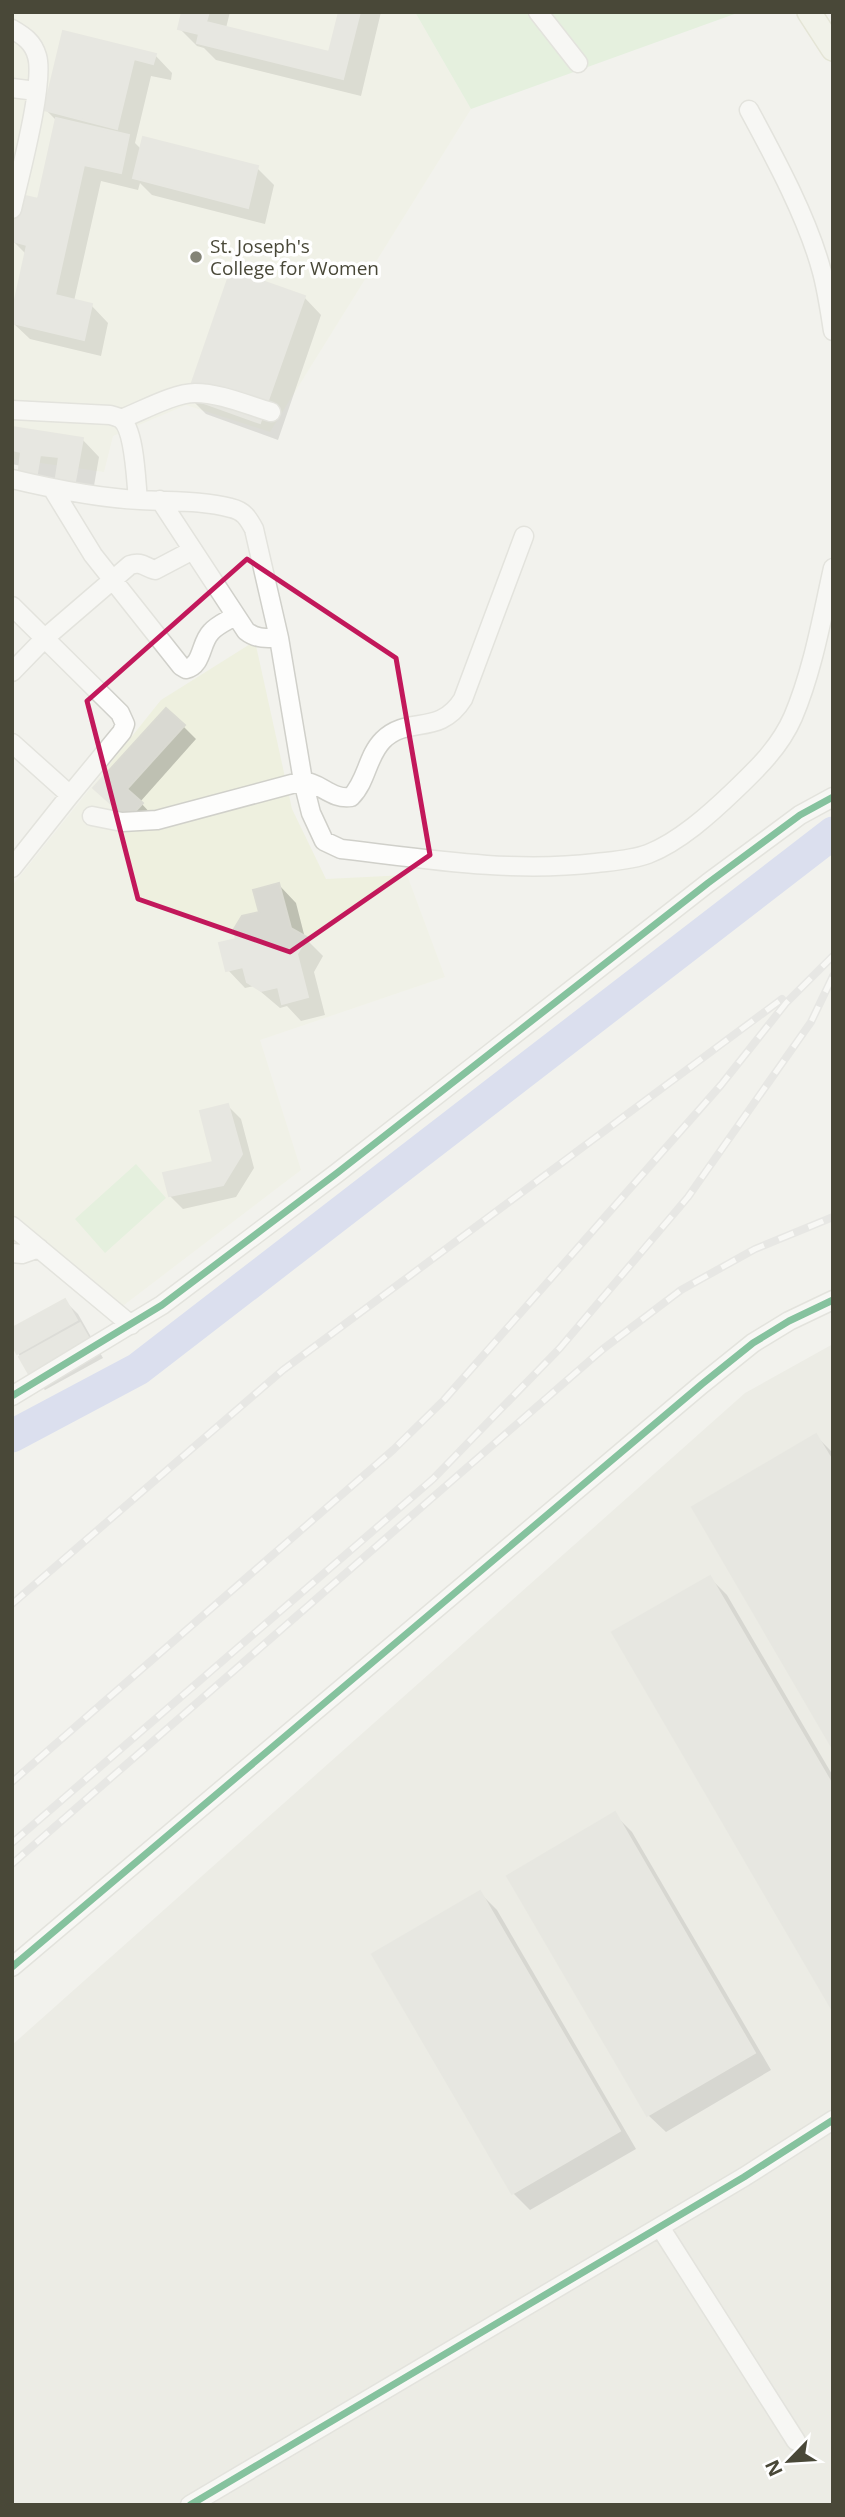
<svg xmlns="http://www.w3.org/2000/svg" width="845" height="2517" font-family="'Open Sans',sans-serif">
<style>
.industrial{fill:#e4e4dc}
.education{fill:#eef0df}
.green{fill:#d4edcd}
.shadow{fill:#0003}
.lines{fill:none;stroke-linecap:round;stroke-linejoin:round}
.river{stroke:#bec8f0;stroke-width:33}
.building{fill:#d9d9d2;stroke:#dadad2;stroke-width:2}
.minor-casing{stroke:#d0d0ca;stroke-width:21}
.major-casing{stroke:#d3d4ba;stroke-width:26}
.minor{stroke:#fdfdfc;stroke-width:18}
.major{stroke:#f0f2e4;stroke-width:23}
.rail-casing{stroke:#dadad9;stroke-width:8}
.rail{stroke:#fff;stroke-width:5;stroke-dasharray:16;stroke-linecap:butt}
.cycleway-casing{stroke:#fff;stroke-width:11}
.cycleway{stroke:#00873e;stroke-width:7}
.marked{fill:none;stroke:#c2185b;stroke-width:5;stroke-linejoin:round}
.poi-dot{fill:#848477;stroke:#fff;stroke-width:2.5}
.labels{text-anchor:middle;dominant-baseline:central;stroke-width:7;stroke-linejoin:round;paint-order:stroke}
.poi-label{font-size:19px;fill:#494838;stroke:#fff;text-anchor:start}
</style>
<rect width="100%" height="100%" fill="#f2f2ed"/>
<!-- industrial -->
<path class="industrial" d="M833,1344V2505H12V2045L745,1393Z"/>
<!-- education -->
<path class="education" d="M12,12H415L471,109L270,432L186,405L113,436L104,472L12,459Z
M255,641L292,809L326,879L407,875L445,977L260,1040L301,1170L120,1308L12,1218V886L161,700Z"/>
<!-- green -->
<path class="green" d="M415,12H740L471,109Z
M136,1164L166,1198L105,1253L75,1219Z"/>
<!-- shadow -->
<path class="shadow" d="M184,12H230L226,28L330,54L340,12H381L361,96L216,60L204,48L197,46L180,29Z
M64,33L155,55L172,73L171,80L151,76L135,143L142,150L257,168L274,185L265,224L152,195L140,183L138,190L101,181L74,301L91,305L108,323L101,356L30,339L12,322L27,255L12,240L39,201L57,121L46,110Z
M304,297L321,315L278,440L206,414L189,397Z
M12,429L82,439L99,457L91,503L53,496L21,466L12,464Z
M183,726L196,739L140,802L154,817L142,831L109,801Z
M279,885L296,903L305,938L323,956L314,972L325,1015L301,1021L287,1006L280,1008L254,986L245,988L228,970L238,940L261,913Z
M228,1106L241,1119L254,1168L236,1197L183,1209L170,1196L216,1163Z
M65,1301L78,1314L103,1358L45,1390L32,1377L18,1353Z
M816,1436L833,1453V1745Z
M710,1578L727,1595L833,1776V2007Z
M615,1815L632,1832L771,2070L666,2132L648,2115Z
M480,1893L497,1910L636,2149L530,2210L513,2193Z"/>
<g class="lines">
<!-- river -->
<path class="river" d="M12,1436L138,1369L833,833"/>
</g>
<!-- building -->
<path class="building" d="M182,12H209L206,22L329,52L339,12H360L343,79L197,43L199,34L178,29Z
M63,31L156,54L153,64L134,59L117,129L44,110Z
M56,118L129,135L121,173L84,165L55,295L92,304L84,340L12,323V313L27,245L12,241V233L21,195L38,199Z
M143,137L258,166L248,208L133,178Z
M231,270L305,296L260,423L187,397Z
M12,427L83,438L74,487L55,484L59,457L40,455L36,479L18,477L21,452L12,450Z
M166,708L185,725L127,789L143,803L128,819L93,788Z
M279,883L291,928L307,937L297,954L308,997L282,1004L278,987L261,991L247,982L243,967L226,971L219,943L236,939L234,929L242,916L259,912L253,890Z
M228,1104L242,1154L223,1185L169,1196L163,1173L213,1162L200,1111Z
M65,1299L77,1320L17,1354L12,1345V1328Z
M80,1323L92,1344L31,1378L19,1357Z
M816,1434L833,1462V1749L692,1507Z
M710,1576L833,1786V2011L612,1632Z
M615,1812L755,2053L647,2116L507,1876Z
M480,1891L620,2131L512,2194L372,1954Z"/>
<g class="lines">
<!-- minor casing -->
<g class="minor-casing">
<path id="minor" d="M538,12L578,63
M12,29C24,36 33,42 37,56C45,82 19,178 12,209
M12,88L36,91
M749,110C775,158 808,219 822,272C827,291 830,311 833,331
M12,410L110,415C114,416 118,417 121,419C135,430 136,482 138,500
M121,419C142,411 174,393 195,393C220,393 247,405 271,412
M12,479C54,489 97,498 140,500C170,502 201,500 231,508C244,511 248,518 254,529L279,638L303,781L311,813L324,841L341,849C426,859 510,873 596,863C613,861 632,860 648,854C679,842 710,814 734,791C757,769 780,747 793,717C813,670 822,617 833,568
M52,488L93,555L181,666L186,669C203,665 200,643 211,632C217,625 227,621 235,616
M160,500L246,631C256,639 266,638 279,638
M12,606L120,713L125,724L122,732L70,795
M12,672L45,638L130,565C141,561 145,567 155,570L193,550
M12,743L70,795L12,868
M92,816L122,822L157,820L303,781C321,783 332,800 351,797C367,781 367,756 383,740C408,715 439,737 463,699L524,536
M12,1226L131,1325
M12,1253L22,1254L39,1248
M12,1396L162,1305L337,1173L708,883L800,815L833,797
M12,1967L702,1384L753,1343L789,1321L833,1300
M660,2227L796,2441
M190,2505L744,2177L833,2120"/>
</g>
<!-- major casing -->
<g class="major-casing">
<path id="major" d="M809,12L833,49"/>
</g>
<!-- minor -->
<use href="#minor" class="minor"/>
<!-- major -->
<use href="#major" class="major"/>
<!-- rail casing -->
<g class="rail-casing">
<path id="rail" d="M12,1604L283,1370L782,999
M12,1782L393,1450L444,1400L721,1085L786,1003L833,956
M12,1843L433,1479L560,1348L688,1197L811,1022L833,976
M12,1864L603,1349L681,1290L755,1249L833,1217"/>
</g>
<!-- rail -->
<use href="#rail" class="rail"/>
<!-- cycleway casing -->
<g class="cycleway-casing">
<path id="cycleway" d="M12,1396L162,1305L337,1173L708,883L800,815L833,797
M12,1967L702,1384L753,1343L789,1321L833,1300
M190,2505L744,2177L833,2120"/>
</g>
<!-- cycleway -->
<use href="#cycleway" class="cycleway"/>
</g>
<!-- marked area -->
<path d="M0 0H845V2517H0ZM247,559L396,658L430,855L290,952L138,899L87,701Z" fill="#f2f2ed" fill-opacity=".55" fill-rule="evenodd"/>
<path class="marked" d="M247,559L396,658L430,855L290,952L138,899L87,701Z"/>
<!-- markers -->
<circle class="poi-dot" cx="196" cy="257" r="7"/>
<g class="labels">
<!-- poi labels -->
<g class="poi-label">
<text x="210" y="246">St. Joseph's<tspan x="210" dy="22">College for Women</tspan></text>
</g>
</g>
<!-- border -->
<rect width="845" height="2517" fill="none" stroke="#494838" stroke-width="28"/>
<!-- north arrow -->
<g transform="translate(789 2461) rotate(245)" stroke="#ffffff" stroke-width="5" paint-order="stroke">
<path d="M0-5L12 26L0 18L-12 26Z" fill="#494838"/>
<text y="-10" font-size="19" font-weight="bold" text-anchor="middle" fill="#494838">N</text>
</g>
</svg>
